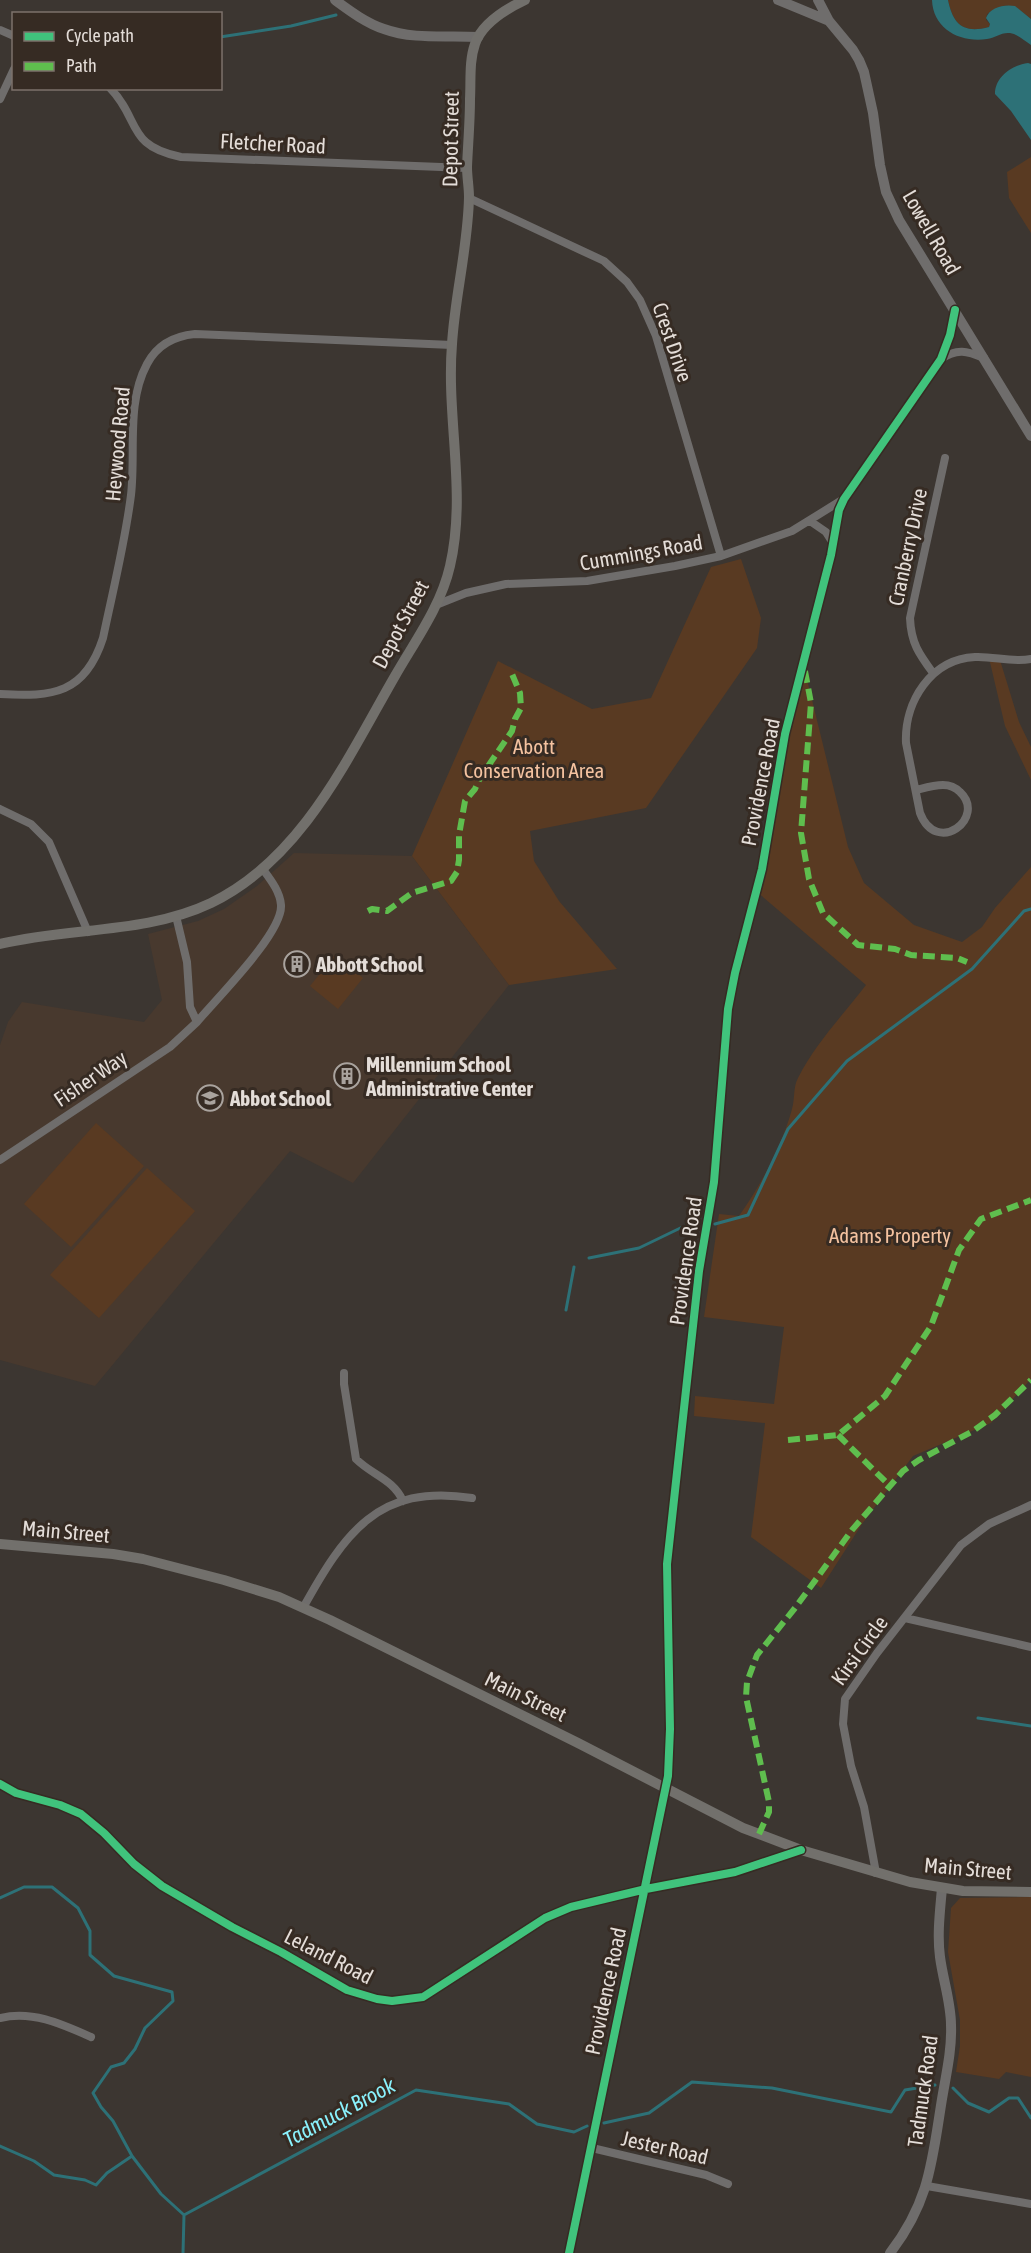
<svg xmlns="http://www.w3.org/2000/svg" width="1031" height="2253" font-family="'Asap Condensed',sans-serif">
<style>
.built{fill:#48392e}
.green{fill:#593a22}
.water{fill:#2d7177}
.lines{fill:none;stroke-linecap:round;stroke-linejoin:round}
.stream{stroke:#2d7177;stroke-width:3}
.minor{stroke:#6f6d6c;stroke-width:8}
.tertiary{stroke:#6f6d6c;stroke-width:10}
.secondary{stroke:#72706c;stroke-width:10}
.quiet{stroke:#5fbe4e;stroke-width:6;stroke-dasharray:12 6;stroke-linecap:butt}
.cycleway-casing{stroke:#362b23;stroke-width:11}
.cycleway{stroke:#40c37c;stroke-width:8}
.labels{text-anchor:middle;dominant-baseline:central;stroke-width:6;stroke-linejoin:round;paint-order:stroke}
.street-label{font-size:21px;fill:#e4ddd8;stroke:#362b23}
.park-label{font-size:21px;fill:#f4c2a0;stroke:#362b23}
.poi-label{font-size:21px;font-weight:bold;fill:#e4ddd8;stroke:#362b23;text-anchor:start}
.water-label{font-size:22px;font-style:italic;fill:#8af1fc;stroke:#362b23}
</style>
<rect width="100%" height="100%" fill="#3c3631"/>
<!-- built -->
<path class="built" d="M294,853L412,856L509,985L353,1183L290,1151L95,1386L0,1360V1045L8,1022L22,1002L144,1022L162,1000L148,934L198,921L224,909L257,886Z"/>
<!-- green -->
<path class="green" d="M948,0H1031V19C1014,5 1007,0 987,14L986,20L990,24L989,27C963,34 953,24 948,0Z
M1031,157V233L1009,198L1007,172Z
M741,559L761,618L757,648L646,808L530,831L534,861L559,901L617,969L509,985L412,856L498,661L592,709L651,698L711,567Z
M989,658L1000,660L1019,722L1031,747V780L1005,726Z
M803,663L848,847L864,883L914,925L962,942L982,927L995,908L1031,867V1379L991,1423L913,1456L862,1524L821,1588L751,1537L765,1423L694,1416L695,1396L774,1404L784,1327L704,1317L719,1214L739,1216C761,1185 782,1146 792,1109C795,1099 793,1087 798,1078C815,1044 843,1015 866,985L756,891Z
M335,955L363,978L338,1009L310,986Z
M96,1123L144,1166L71,1247L24,1204Z
M147,1168L195,1211L99,1318L50,1275Z
M1031,1897V2077L1006,2072L999,2079L956,2072L960,2046V2020L948,1952L951,1908L960,1898Z"/>
<!-- water -->
<path class="water" d="M932,0H948C953,24 963,34 989,27L990,24L986,18C990,7 1004,4 1015,6L1031,19V45C1025,41 1017,34 1010,33C1001,32 995,38 987,39C960,43 933,29 932,0Z
M1028,63L1031,64V140L1011,111L995,94C995,77 1012,65 1028,63Z"/>
<g class="lines">
<!-- stream -->
<path class="stream" d="M220,37L291,26L336,15
M715,1224L748,1215L788,1129L847,1061L972,969L1024,911L1031,909
M589,1258L639,1248L699,1219
M566,1310L574,1267
M978,1718L1031,1726
M0,1898L24,1887H52L78,1908L90,1931V1955L114,1976L172,1992L173,2001L145,2028L135,2049L124,2063L111,2067L93,2093L101,2107L113,2121L132,2156
M953,2088L968,2103L989,2112L1009,2098H1018L1031,2118
M604,2123L649,2113L692,2082L772,2088L891,2112L905,2090L935,2085
M0,2146L34,2161L54,2175L85,2180L96,2185L107,2173L132,2156L161,2194L184,2215
M183,2253L184,2215L416,2090L509,2104L537,2124L574,2132L587,2126"/>
<!-- minor -->
<path class="minor" d="M0,30L14,36
M110,88C141,120 126,146 181,157L467,168
M0,99L14,69
M469,198L604,261L627,282L640,300L656,336L721,556
M941,359C957,348 967,351 984,358
M810,521L826,532L833,543
M436,605L466,593L506,584L587,581L675,566L721,556L792,531L842,500
M933,673C919,654 911,643 910,618L945,458
M0,694C53,697 85,694 103,638C113,590 125,543 131,495C136,452 126,403 147,364C157,345 174,336 195,334L452,345
M916,790C924,788 934,785 943,785C950,785 956,788 960,792C987,817 937,857 920,813L906,743C904,702 931,659 975,657C994,656 1012,663 1031,659
M0,809L31,824L49,842L88,932
M197,1022C216,999 283,933 281,905C280,891 270,879 262,868
M0,1160L170,1047L197,1022L190,1007L187,962L176,916
M344,1373V1384L356,1459C372,1475 393,1479 403,1501
M303,1608C344,1534 378,1483 472,1498
M905,1618L1031,1647
M0,1784L16,1793L60,1805L81,1814L104,1833L134,1864L162,1886L232,1927L281,1952L347,1990L377,1999L392,2001L423,1997L545,1918L571,1907L646,1889L735,1872L801,1850
M876,1873L864,1807L851,1766L843,1724L845,1699L877,1653L961,1545L989,1524L1031,1505
M0,2018C32,2010 62,2024 91,2037
M592,2148L706,2175L728,2184
M927,2186L1031,2204
M569,2253L668,1776L670,1729L667,1564L699,1271L714,1182L728,1009L735,973L762,869L785,734L831,555L839,510L844,499L941,359L950,335L955,310"/>
<!-- tertiary -->
<path class="tertiary" d="M335,0C350,11 366,23 384,29C414,40 447,35 478,37
M778,0L829,21L853,50L859,60L864,72L873,113L880,165L886,192L899,220L1031,436
M818,0L829,21
M890,2253C930,2201 932,2161 942,2099C946,2075 952,2050 951,2025C951,2003 943,1980 940,1957C937,1935 940,1911 942,1888"/>
<!-- secondary -->
<path class="secondary" d="M0,944C69,927 146,934 211,903C302,859 347,759 395,676C415,641 441,606 450,566C467,493 446,418 452,344C455,295 468,247 469,197C469,187 467,177 467,167C468,144 470,121 470,99C471,80 469,61 475,44C482,23 506,9 525,0
M0,1544L113,1554L143,1559L224,1580L279,1597L330,1620L578,1743L743,1828L801,1850L910,1882L963,1891L1031,1892"/>
<!-- quiet -->
<path class="quiet" d="M805,671L811,703L801,833L809,879L823,913L858,945L895,949L911,955L957,958L967,962
M368,911L372,909L387,911L412,893L451,881L457,872L459,860V835L465,801L475,789L480,778L512,731L515,719L521,708L520,693L512,674
M838,1435L890,1486
M788,1440L838,1435L885,1396L931,1326L959,1250L981,1219L1031,1200
M759,1834L769,1812V1802L746,1697L747,1682L757,1655L795,1608L852,1530L903,1471L919,1460L973,1431L995,1415L1031,1380"/>
<!-- cycleway casing -->
<g class="cycleway-casing">
<path id="cycleway" d="M0,1784L16,1793L60,1805L81,1814L104,1833L134,1864L162,1886L232,1927L281,1952L347,1990L377,1999L392,2001L423,1997L545,1918L571,1907L646,1889L735,1872L801,1850
M569,2253L668,1776L670,1729L667,1564L699,1271L714,1182L728,1009L735,973L762,869L785,734L831,555L839,510L844,499L941,359L950,335L955,310"/>
</g>
<!-- cycleway -->
<use href="#cycleway" class="cycleway"/>
</g>
<!-- icons -->
<defs>
<g id="building-ring" transform="scale(1.35)"><circle r="9.5" fill="#362b23" stroke="#a9a39e" stroke-width="1.5"/><path d="M-4-6H4V6H1V3H-1V6H-4ZM-2.5-4.3h1.7v1.8h-1.7ZM.8-4.3h1.7v1.8H.8ZM-2.5-1h1.7V.8h-1.7ZM.8-1h1.7V.8H.8Z" fill="#a9a39e"/></g>
<g id="school-ring" transform="scale(1.35)"><circle r="9.5" fill="#362b23" stroke="#a9a39e" stroke-width="1.5"/><path d="M0-5L7-2L0 1L-7-2ZM-4 1L0 2.5L4 1V4Q0 6-4 4Z" fill="#a9a39e"/></g>
</defs>
<g fill-rule="evenodd">
<use href="#building-ring" x="297" y="964"/>
<use href="#building-ring" x="347" y="1076"/>
<use href="#school-ring" x="210" y="1098"/>
</g>
<g class="labels">
<!-- street labels -->
<g class="street-label">
<text transform="translate(450 139) rotate(-89)">Depot Street</text>
<text transform="translate(273 143) rotate(3)">Fletcher Road</text>
<text transform="translate(932 232) rotate(60)">Lowell Road</text>
<text transform="translate(673 342) rotate(71)">Crest Drive</text>
<text transform="translate(117 444) rotate(-85)">Heywood Road</text>
<text transform="translate(907 547) rotate(-78)">Cranberry Drive</text>
<text transform="translate(641 552) rotate(-10)">Cummings Road</text>
<text transform="translate(400 624) rotate(-62)">Depot Street</text>
<text transform="translate(760 782) rotate(-79)">Providence Road</text>
<text transform="translate(90 1078) rotate(-34)">Fisher Way</text>
<text transform="translate(685 1261) rotate(-82)">Providence Road</text>
<text transform="translate(66 1531) rotate(5)">Main Street</text>
<text transform="translate(859 1650) rotate(-54)">Kirsi Circle</text>
<text transform="translate(526 1696) rotate(26)">Main Street</text>
<text transform="translate(968 1868) rotate(5)">Main Street</text>
<text transform="translate(329 1956) rotate(27)">Leland Road</text>
<text transform="translate(605 1991) rotate(-78)">Providence Road</text>
<text transform="translate(922 2091) rotate(-82)">Tadmuck Road</text>
<text transform="translate(665 2147) rotate(13)">Jester Road</text>
</g>
<!-- park labels -->
<g class="park-label">
<text x="534" y="746">Abott<tspan x="534" dy="24">Conservation Area</tspan></text>
<text x="890" y="1235">Adams Property</text>
</g>
<!-- poi labels -->
<g class="poi-label">
<text x="316" y="964">Abbott School</text>
<text x="366" y="1064">Millennium School<tspan x="366" dy="24">Administrative Center</tspan></text>
<text x="230" y="1098">Abbot School</text>
</g>
<!-- water labels -->
<g class="water-label">
<text transform="translate(339 2112) rotate(-28)">Tadmuck Brook</text>
</g>
</g>
<!-- legend -->
<rect x="12" y="12" width="210" height="78" fill="#362b23" stroke="#7c726b" stroke-width="1.5"/>
<rect x="24" y="32" width="30" height="9" fill="#40c37c" stroke="#7c726b" stroke-width="1.5"/>
<text x="66" y="42" font-size="18" fill="#e4ddd8">Cycle path</text>
<rect x="24" y="62" width="30" height="9" fill="#5fbe4e" stroke="#7c726b" stroke-width="1.5"/>
<text x="66" y="72" font-size="18" fill="#e4ddd8">Path</text>
</svg>
